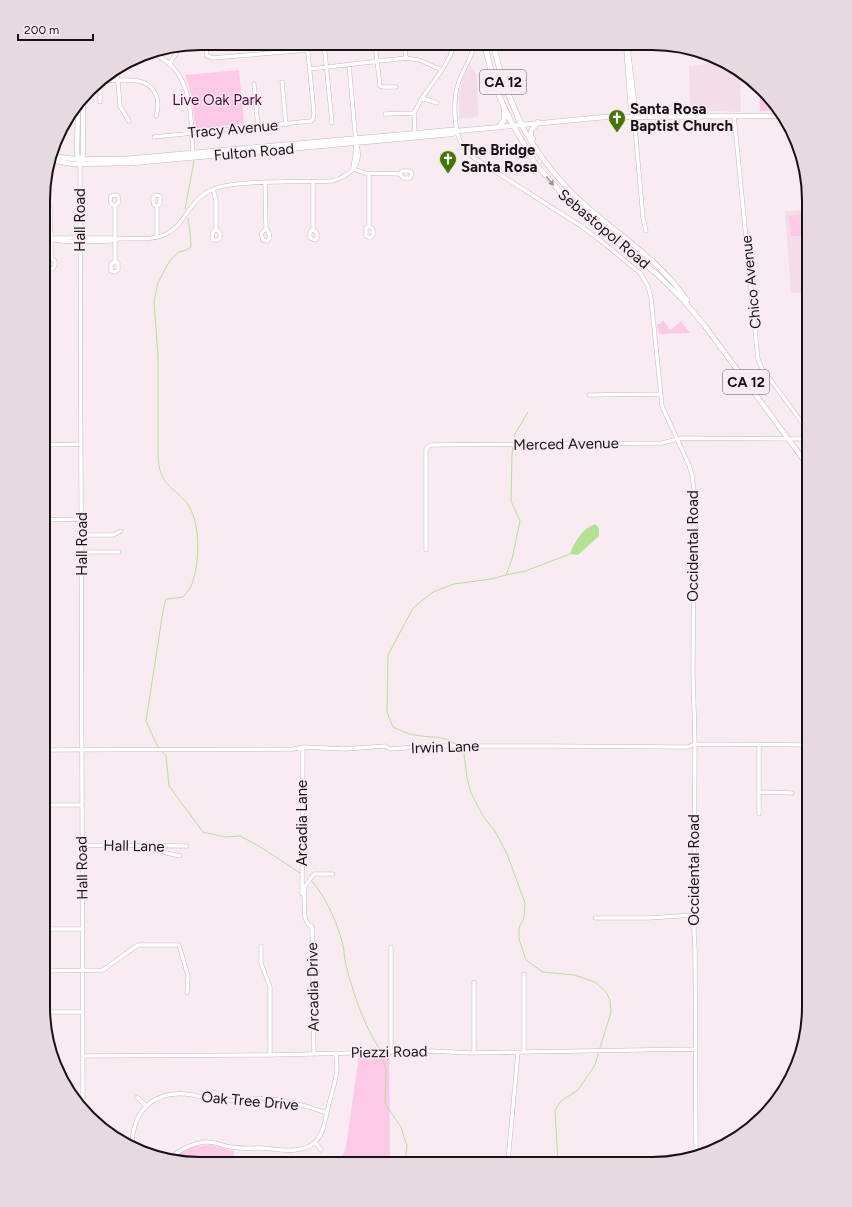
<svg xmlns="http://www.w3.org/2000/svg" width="852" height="1207" font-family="Figtree,sans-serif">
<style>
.built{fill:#f2dde8}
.green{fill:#fec9e7}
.water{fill:#b3e293}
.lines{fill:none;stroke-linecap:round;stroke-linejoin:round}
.stream{stroke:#b3e293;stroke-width:1}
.minor-casing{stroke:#c4b8be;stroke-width:4.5}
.major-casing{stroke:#c4b8be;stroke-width:5.5}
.highway-casing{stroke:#c4b8be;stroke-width:6}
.minor{stroke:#fff;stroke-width:3.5}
.major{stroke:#fff;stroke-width:4.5}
.highway{stroke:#fff;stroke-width:5}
.oneway{fill:#979596}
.labels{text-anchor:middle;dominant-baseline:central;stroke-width:3;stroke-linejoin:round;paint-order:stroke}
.shield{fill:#f8ebf2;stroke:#5a5457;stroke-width:1}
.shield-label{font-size:14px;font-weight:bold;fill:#171315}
.park-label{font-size:15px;fill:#540b3e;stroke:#f8ebf2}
.poi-label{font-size:15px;font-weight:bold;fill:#171315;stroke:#f8ebf2;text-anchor:start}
.street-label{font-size:15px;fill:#171315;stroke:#f8ebf2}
.rim{fill:none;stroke:#171315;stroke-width:2}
</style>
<rect width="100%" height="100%" fill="#f8ebf2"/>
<!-- built -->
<path class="built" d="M725,62L738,70L740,77L741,112L690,110L689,66Z
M470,65L477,76L478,117L459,119V95L463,78Z
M809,210V293H791L785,211Z"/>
<!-- green -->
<path class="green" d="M239,70L244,124L198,129L195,126L191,93L185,75Z
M759,89L777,111H760Z
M809,213V231L805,236H791L789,216Z
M663,320L670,330L681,321L690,333L659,334L657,324H660Z
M359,1055H389L390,1163H340L346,1147Z
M211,1145L234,1151V1163H180L174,1160C178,1146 199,1146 211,1145Z"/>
<!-- water -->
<path class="water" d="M595,524L599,528V536L578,555L570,554C574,542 582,529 595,524Z"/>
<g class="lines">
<!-- stream -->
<path class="stream" d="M185,209L194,161
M514,443L515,434L528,412
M506,575L525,571L570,554
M456,744C444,735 428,738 415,735C407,734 400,730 393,727L387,712L388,655L413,608L433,592L454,584L491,579L506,575L512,559L520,521L511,501L512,454L513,446
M159,748L156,743L146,721L163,611L166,599L183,597C186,593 190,589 192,584C200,561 201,523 187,503C185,500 181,497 178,494C164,482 160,477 158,458V356L154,301L158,283L165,269L171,259L179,252L186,250L191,247L190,231L188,219
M161,750L166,756L169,786L203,832L225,837L240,836L259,846L300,873
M464,754L467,778L471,793L483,816L496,833L507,854L525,903L524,918L520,925L519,930V939L526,960L543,972L574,975L595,982L606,992L610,1000L611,1012L600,1048
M311,880C325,896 335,918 341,938C344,946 344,956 346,965C352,990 365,1028 379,1048
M381,1055L386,1069L385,1104L401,1127L407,1146L405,1163
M558,1164L555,1110L561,1101L578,1090L595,1065L599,1051"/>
<!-- minor casing -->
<g class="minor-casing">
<path id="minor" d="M205,43L207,56L213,58L308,50
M324,43L332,123
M375,44L380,86L384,87H396
M405,44L406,58
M463,44L474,46
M474,44C472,58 464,68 459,81C453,97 453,129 462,145C465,150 469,154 474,158L581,226L601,241L640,273L648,286L651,298L662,406L689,465L692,475L694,490L693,674L695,744L694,933L695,948L696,1154
M148,52C195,67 190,115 193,154
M169,64L175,55L178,47
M349,65L356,143L355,155L353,168
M310,69L406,58L419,60L442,70
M117,70L120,106L129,121
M282,82L286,125
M254,84L258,127
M422,98L437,103
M100,102V80C112,81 126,79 138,81C156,84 161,101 156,116
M385,114L414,113
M634,116L643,218L646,231
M734,116L758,359L762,369L767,375L809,432
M415,133L414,113L422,98L442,70L450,56L454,44
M154,137L311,121L313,119L314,113L307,43
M80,164L83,1111
M353,169L365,173L400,174L403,178H410L412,174L410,171H402L400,174
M369,174V226L366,228V236L370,238L373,235V229L369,226
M265,182L266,228L261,234L263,240L267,241L270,238L269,233L266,228
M313,182V229L310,232V238L315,240L317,239V233L313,229
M213,189L216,200V229C212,232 211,235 213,240H218L220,238V233L216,229
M115,206C110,204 110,201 111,196L114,195L118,196L119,202L115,206V261L111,264V271L115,272L118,270V263L115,261
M157,206L154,205L153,201V197L156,195L160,196V204L157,206V237
M51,239L56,238H111L115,239C130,238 153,241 166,234C185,226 189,198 214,189C225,184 237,184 249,183C277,181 304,182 332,181C350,176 364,164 356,143
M51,239C63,244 97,241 111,241L115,239
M44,240L51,239L50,207L44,196
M51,259L55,261V265L53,269L49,268L48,261L51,259V239
M589,395L660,394
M44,445L81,444
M44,520L82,519
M82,535H113L121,531
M426,550V449L430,445L662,443L682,438L809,439
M82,552H119
M44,583L45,520
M759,744V814
M43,750L294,749L303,747L345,749L385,746L390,749L430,746H551L678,747H688L695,744L809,745
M759,792L792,793
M43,805H81
M82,845L187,846
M155,847L166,853L180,856
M302,894L303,747
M595,918H648L694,915
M43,929H83
M261,946V963L270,987V1055
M391,947V1052
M43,971L103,970L138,945H179L188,976L187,993
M524,974V1052
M474,982V1052
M44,1012H82
M314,1054L312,927L308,924L305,918L304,895L305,886L314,874H333
M82,1056L270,1055L432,1051L470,1053L696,1049
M137,1097L146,1106
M315,1142L321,1150
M132,1144C133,1112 152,1091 186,1094C198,1095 210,1100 222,1101C237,1101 252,1098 268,1099C288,1100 307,1106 327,1113
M169,1159C180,1150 190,1144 205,1142C216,1141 221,1146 231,1147C242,1149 252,1148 262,1148C278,1149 302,1155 315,1142C324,1134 325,1118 328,1108C331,1095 336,1081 337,1069C337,1064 336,1058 336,1053
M508,1161L518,1052"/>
</g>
<!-- major casing -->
<g class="major-casing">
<path id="major" d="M626,44L631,109L634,116
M627,44L635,109L634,114
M78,105L77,154L80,162
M521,124C538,155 559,182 585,205C621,237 658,259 687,300
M513,125L535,163L562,194L586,217L658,275L684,301L705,326L809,467
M533,139L531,136V131L538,122
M52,156L74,159H125L452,130L457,131
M51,160L73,164L132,163L452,134L457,131L605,117L781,116
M81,162L83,154V99"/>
</g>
<!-- highway casing -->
<g class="highway-casing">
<path id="highway" d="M485,44C490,72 499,100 513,125
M493,44L503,82L521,124
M499,127L504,120V111"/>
</g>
<!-- minor -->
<use href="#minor" class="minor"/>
<!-- major -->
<use href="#major" class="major"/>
<!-- highway -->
<use href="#highway" class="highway"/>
</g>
<!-- one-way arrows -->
<defs><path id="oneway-solid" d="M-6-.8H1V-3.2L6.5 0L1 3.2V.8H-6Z"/></defs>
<use class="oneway" href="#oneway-solid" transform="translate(550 181) rotate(50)"/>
<!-- icons -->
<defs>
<g id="church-pin" transform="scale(0.9)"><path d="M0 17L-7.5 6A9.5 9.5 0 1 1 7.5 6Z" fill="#427704" stroke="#f8ebf2"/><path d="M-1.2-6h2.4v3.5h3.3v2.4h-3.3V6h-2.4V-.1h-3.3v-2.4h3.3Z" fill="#fff"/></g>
</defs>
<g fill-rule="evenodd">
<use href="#church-pin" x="617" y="118"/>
<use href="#church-pin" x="448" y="159"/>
</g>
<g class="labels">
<!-- shield labels -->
<g class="shield">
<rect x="480" y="70" width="46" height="24" rx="3"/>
<rect x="723" y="370" width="46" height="24" rx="3"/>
</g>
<g class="shield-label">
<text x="503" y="82">CA 12</text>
<text x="746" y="382">CA 12</text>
</g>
<!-- park labels -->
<g class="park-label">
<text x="217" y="100">Live Oak Park</text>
</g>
<!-- poi labels -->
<g class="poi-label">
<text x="630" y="109">Santa Rosa<tspan x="630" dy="17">Baptist Church</tspan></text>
<text x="461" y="150">The Bridge<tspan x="461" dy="17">Santa Rosa</tspan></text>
</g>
<!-- street labels -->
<g class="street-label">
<text transform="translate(233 129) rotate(-5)">Tracy Avenue</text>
<text transform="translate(254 152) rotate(-5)">Fulton Road</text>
<text transform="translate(80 220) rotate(-90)">Hall Road</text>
<text transform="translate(604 229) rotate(40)">Sebastopol Road</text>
<text transform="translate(751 282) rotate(-96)">Chico Avenue</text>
<text transform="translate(566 444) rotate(-1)">Merced Avenue</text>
<text transform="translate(82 544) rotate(-90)">Hall Road</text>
<text transform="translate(693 546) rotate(-90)">Occidental Road</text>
<text transform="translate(445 747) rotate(-2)">Irwin Lane</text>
<text transform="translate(302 823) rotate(-90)">Arcadia Lane</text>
<text transform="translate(134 846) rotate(1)">Hall Lane</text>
<text transform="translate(82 868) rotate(-91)">Hall Road</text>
<text transform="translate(694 870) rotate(-90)">Occidental Road</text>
<text transform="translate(313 987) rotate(-91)">Arcadia Drive</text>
<text transform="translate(389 1052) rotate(-1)">Piezzi Road</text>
<text transform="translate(250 1101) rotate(5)">Oak Tree Drive</text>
</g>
</g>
<!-- crop -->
<path d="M0 0H852V1207H0ZM200 50H652A150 150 0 0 1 802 200V1007A150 150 0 0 1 652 1157H200A150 150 0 0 1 50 1007V200A150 150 0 0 1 200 50Z" fill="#e6dae0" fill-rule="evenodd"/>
<path class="rim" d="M200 50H652A150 150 0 0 1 802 200V1007A150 150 0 0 1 652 1157H200A150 150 0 0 1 50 1007V200A150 150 0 0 1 200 50Z"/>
<!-- scale -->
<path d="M18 34v6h75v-6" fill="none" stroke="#171315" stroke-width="2"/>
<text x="24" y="34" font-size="12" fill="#171315" stroke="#f8ebf2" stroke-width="3" paint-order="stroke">200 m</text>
</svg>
